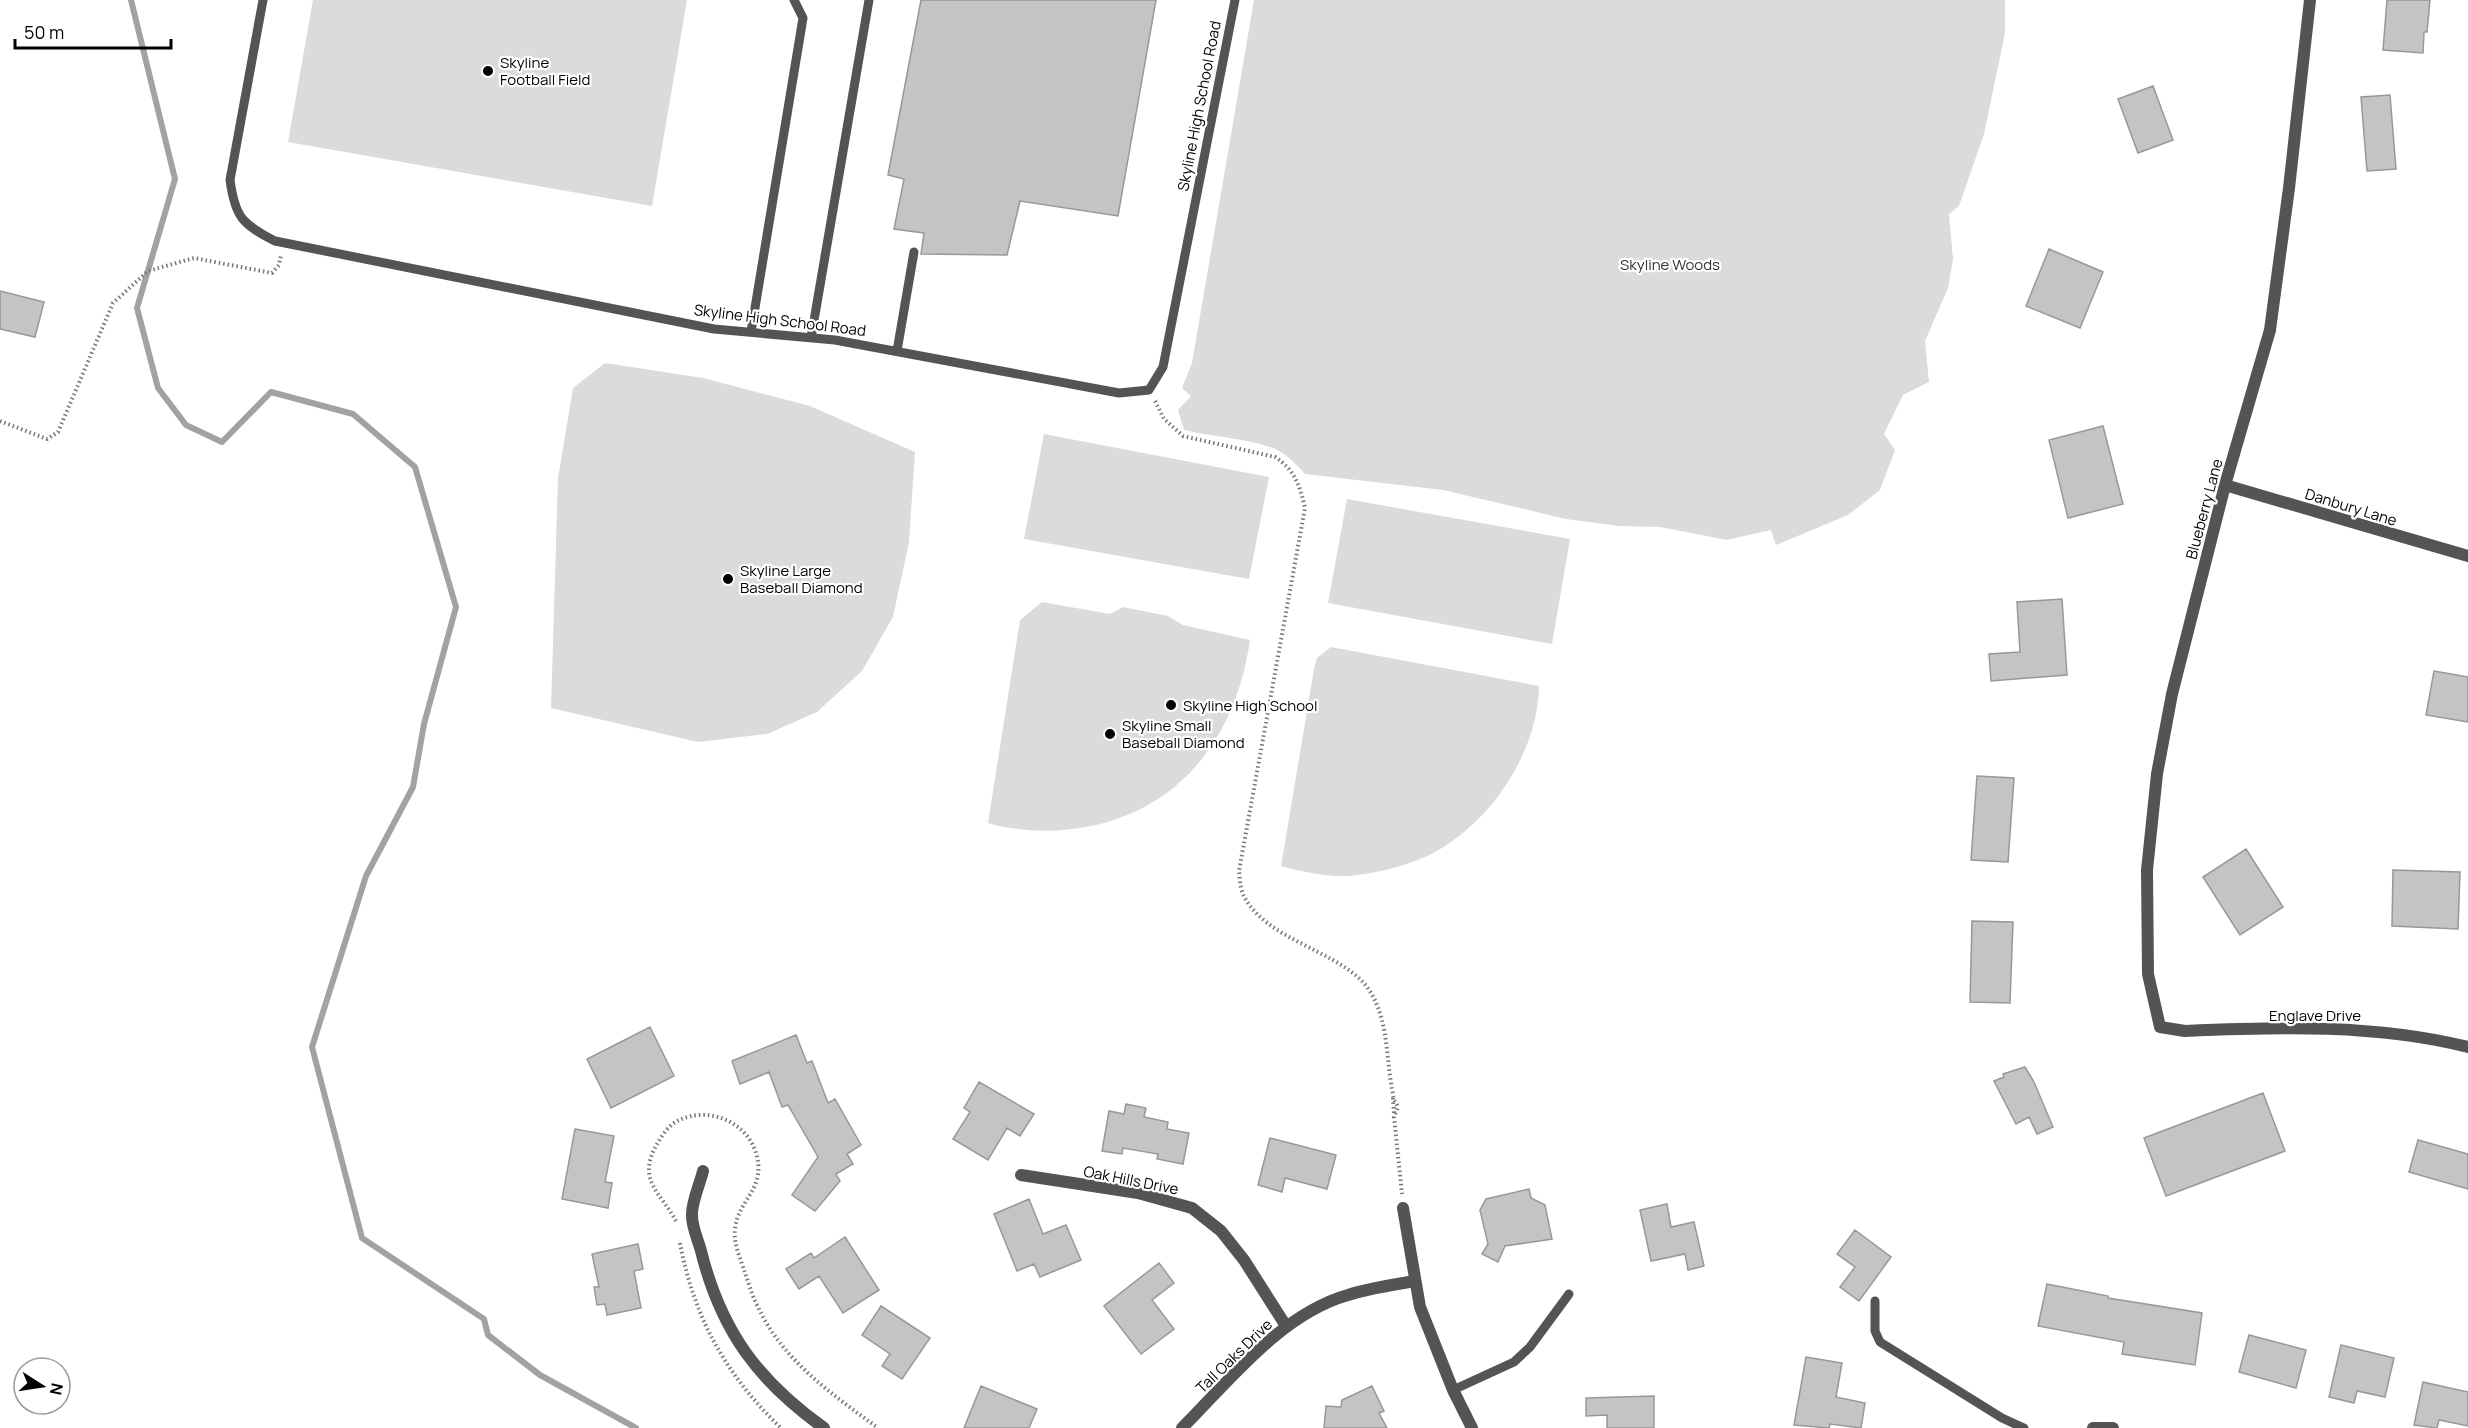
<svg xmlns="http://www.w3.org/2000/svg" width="2468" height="1428" font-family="Manrope,sans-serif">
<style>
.green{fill:#dbdbdb}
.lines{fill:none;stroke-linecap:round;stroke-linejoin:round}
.stream{stroke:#a2a2a2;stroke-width:6}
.building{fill:#c4c4c4;stroke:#989898;stroke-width:1.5}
.path{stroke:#767676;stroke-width:4;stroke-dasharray:1.5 3;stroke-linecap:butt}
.lane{stroke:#545454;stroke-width:9}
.street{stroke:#545454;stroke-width:12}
.poi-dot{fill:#000;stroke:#fff;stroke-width:2}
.labels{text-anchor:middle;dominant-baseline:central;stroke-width:4.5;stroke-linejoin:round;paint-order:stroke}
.poi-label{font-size:15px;fill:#000;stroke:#fff;text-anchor:start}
.street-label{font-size:15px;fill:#000;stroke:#fff}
.park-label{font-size:15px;fill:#323232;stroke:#fff}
</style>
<rect width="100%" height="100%" fill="#fff"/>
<!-- green -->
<path class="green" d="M313,0H687L652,206L288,142Z
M1254,0H2005V33L1984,134L1959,206L1949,214L1953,259L1948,288L1925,341L1929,382L1903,395L1884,434L1895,450L1880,490L1848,515L1776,545L1771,530L1727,540L1660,527L1619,526L1566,519L1443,490L1305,474C1298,466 1290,458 1281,452C1258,439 1212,437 1184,430L1178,410L1191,396L1182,388L1192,363Z
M605,363L703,378L810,406L915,452L909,542L893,617L862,671L817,712L767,734L698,742L551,708L558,478L573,388Z
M1044,434L1269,477L1249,579L1024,539Z
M1347,499L1570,539L1552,644L1328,603Z
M1042,602L1110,614L1123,607L1168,616L1183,625L1250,640C1237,730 1188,803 1096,825C1060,833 1023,833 988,823L1020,620Z
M1331,647L1539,686C1538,748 1497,813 1445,846C1418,864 1380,873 1349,876C1326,877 1302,872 1281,866L1314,669L1317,658Z"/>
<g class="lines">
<!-- stream -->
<path class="stream" d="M131,0L175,179L137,308L158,388L186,425L222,442L271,392L353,414L415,467L456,607L424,724L413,787L366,876L312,1047L362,1238L484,1319L488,1335L540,1375L636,1428"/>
</g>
<!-- building -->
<path class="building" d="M921,0H1156L1118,216L1020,201L1007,255L921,254L924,233L894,229L904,179L888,175Z
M2387,0H2430L2427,32H2424L2423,53L2383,50Z
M2153,86L2173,140L2138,153L2118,99Z
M2390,95L2396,169L2367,171L2361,97Z
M2049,249L2103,272L2080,328L2026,306Z
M0,291L44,302L35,337L0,329Z
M2103,426L2123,504L2068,518L2049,440Z
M2062,599L2067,675L1991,681L1989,654L2020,652L2017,602Z
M2434,671L2468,677V722L2426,715Z
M1977,776L2014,778L2008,862L1971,860Z
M2246,849L2283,907L2240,935L2203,877Z
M2393,870L2460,872L2458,929L2392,926Z
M1972,921L2013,922L2010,1003L1970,1002Z
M650,1027L674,1076L611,1108L587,1059Z
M796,1035L807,1063L812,1061L828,1103L835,1099L861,1145L847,1154L853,1164L836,1174L840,1181L815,1211L792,1195L818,1157L788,1105L782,1107L769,1072L740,1084L732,1061Z
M2025,1067L2034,1082L2053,1127L2037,1134L2029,1117L2016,1124L1994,1081L2004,1077L2003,1074Z
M979,1082L1034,1114L1020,1136L1007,1128L988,1160L953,1139L970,1112L964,1108Z
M2263,1093L2285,1151L2166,1196L2144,1138Z
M1126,1104L1146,1108L1144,1117L1168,1122L1167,1129L1189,1133L1183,1164L1157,1159L1158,1154L1123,1148L1122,1154L1102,1151L1109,1111L1124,1114Z
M575,1129L614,1136L605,1182L612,1183L608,1208L562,1199Z
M1270,1138L1336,1155L1327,1189L1285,1178L1282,1192L1258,1185Z
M2418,1140L2468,1154V1189L2409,1172Z
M1529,1189L1531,1198L1545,1205L1552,1239L1505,1246L1498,1262L1482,1254L1488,1244L1480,1210L1486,1199Z
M1029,1199L1043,1234L1066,1225L1081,1260L1040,1277L1034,1264L1017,1271L994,1214Z
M1667,1204L1671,1227L1694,1222L1704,1266L1688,1270L1685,1254L1651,1261L1640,1210Z
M1855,1230L1891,1257L1859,1301L1840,1287L1855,1267L1837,1254Z
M845,1237L879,1290L843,1313L819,1276L799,1289L786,1269L811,1253L814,1258Z
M638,1244L643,1269L634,1271L641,1308L607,1315L605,1304L597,1305L594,1287H599L592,1254Z
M1159,1263L1174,1283L1152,1300L1174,1329L1141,1354L1104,1306Z
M2047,1284L2108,1296V1298L2202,1313L2195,1365L2122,1354L2124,1342L2038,1326Z
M881,1306L930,1338L902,1379L882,1366L890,1354L862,1335Z
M2249,1335L2306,1350L2296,1388L2239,1372Z
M2341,1345L2394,1358L2385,1397L2357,1391L2354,1403L2329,1397Z
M1806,1357L1842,1363L1836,1397L1865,1403L1861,1428L1830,1424L1829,1428L1794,1425Z
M2423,1382L2468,1392V1426L2439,1420L2437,1428L2414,1425Z
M981,1386L1037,1409L1029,1428H964Z
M1372,1386L1384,1411L1379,1413L1387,1428H1324L1326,1406L1341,1407L1342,1400Z
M1654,1396V1428H1607V1415L1586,1416V1398Z"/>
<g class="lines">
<!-- path -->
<path class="path" d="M1155,401L1164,419L1183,436L1275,457C1295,470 1300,486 1305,508L1239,871C1240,880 1240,890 1245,898C1267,938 1329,949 1361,980C1390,1010 1385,1057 1393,1094C1393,1099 1396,1102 1398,1107L1394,1117L1402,1194
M0,421L47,439L58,432L113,303L148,271L194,258L272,273L279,265L281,255
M1393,1098L1394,1115
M676,1221C661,1193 636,1180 657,1144C661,1137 667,1128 674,1123C704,1104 746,1120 756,1153C767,1189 738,1199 735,1229C733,1243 741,1260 745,1273C749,1284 752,1296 758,1307C783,1361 832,1394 878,1428
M680,1243C694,1318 726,1375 781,1428"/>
<!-- lane -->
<path class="lane" d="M263,0L230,180C235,217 242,224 275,241L714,329L835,340L1119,393L1149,390L1163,367L1235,0
M751,332L803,18L794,0
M811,338L869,0
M897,351L914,252
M1875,1301V1331L1880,1342L2002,1418L2024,1428
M1453,1390L1514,1362L1530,1347L1569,1294"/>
<!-- street -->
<path class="street" d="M2310,0L2289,188L2270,330L2225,485L2172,694L2157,774L2147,870L2148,974L2160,1027L2185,1031C2279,1027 2376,1024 2468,1047
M2225,485L2468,556
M703,1171C700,1184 691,1203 692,1216C692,1227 698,1240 701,1251C721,1331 758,1381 824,1428
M1021,1175L1138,1193L1192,1208L1221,1231L1244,1260L1286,1326
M1403,1208L1420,1307L1453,1390L1472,1428
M1182,1428C1230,1380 1281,1314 1348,1295C1370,1288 1393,1285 1415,1281
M2093,1428H2113"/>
</g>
<!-- markers -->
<g class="poi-dot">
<circle cx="488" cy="71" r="6"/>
<circle cx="728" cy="579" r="6"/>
<circle cx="1171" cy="705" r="6"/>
<circle cx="1110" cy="734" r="6"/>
</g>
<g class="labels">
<!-- poi labels -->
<g class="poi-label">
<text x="500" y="62">Skyline<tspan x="500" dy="17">Football Field</tspan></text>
<text x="740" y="570">Skyline Large<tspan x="740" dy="17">Baseball Diamond</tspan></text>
<text x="1183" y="705">Skyline High School</text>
<text x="1122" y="725">Skyline Small<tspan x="1122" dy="17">Baseball Diamond</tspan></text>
</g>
<!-- street labels -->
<g class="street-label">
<text transform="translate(1199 106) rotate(-79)">Skyline High School Road</text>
<text transform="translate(780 320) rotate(7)">Skyline High School Road</text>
<text transform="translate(2351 507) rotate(17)">Danbury Lane</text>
<text transform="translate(2204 509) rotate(-75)">Blueberry Lane</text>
<text x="2315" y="1015">Englave Drive</text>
<text transform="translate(1131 1180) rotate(11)">Oak Hills Drive</text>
<text transform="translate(1234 1356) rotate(-44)">Tall Oaks Drive</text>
</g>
<!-- park labels -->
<g class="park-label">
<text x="1670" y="264">Skyline Woods</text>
</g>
</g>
<!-- north arrow -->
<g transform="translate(42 1386) rotate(102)"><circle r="28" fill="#ffffff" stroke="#999999" stroke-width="1.5"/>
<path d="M0-4.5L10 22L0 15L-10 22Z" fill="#000000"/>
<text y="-9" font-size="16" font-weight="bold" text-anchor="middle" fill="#000000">N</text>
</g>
<!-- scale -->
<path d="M15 39v9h156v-9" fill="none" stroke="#000000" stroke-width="3"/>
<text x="24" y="39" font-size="18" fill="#000000" stroke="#ffffff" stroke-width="4.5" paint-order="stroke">50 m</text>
</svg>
